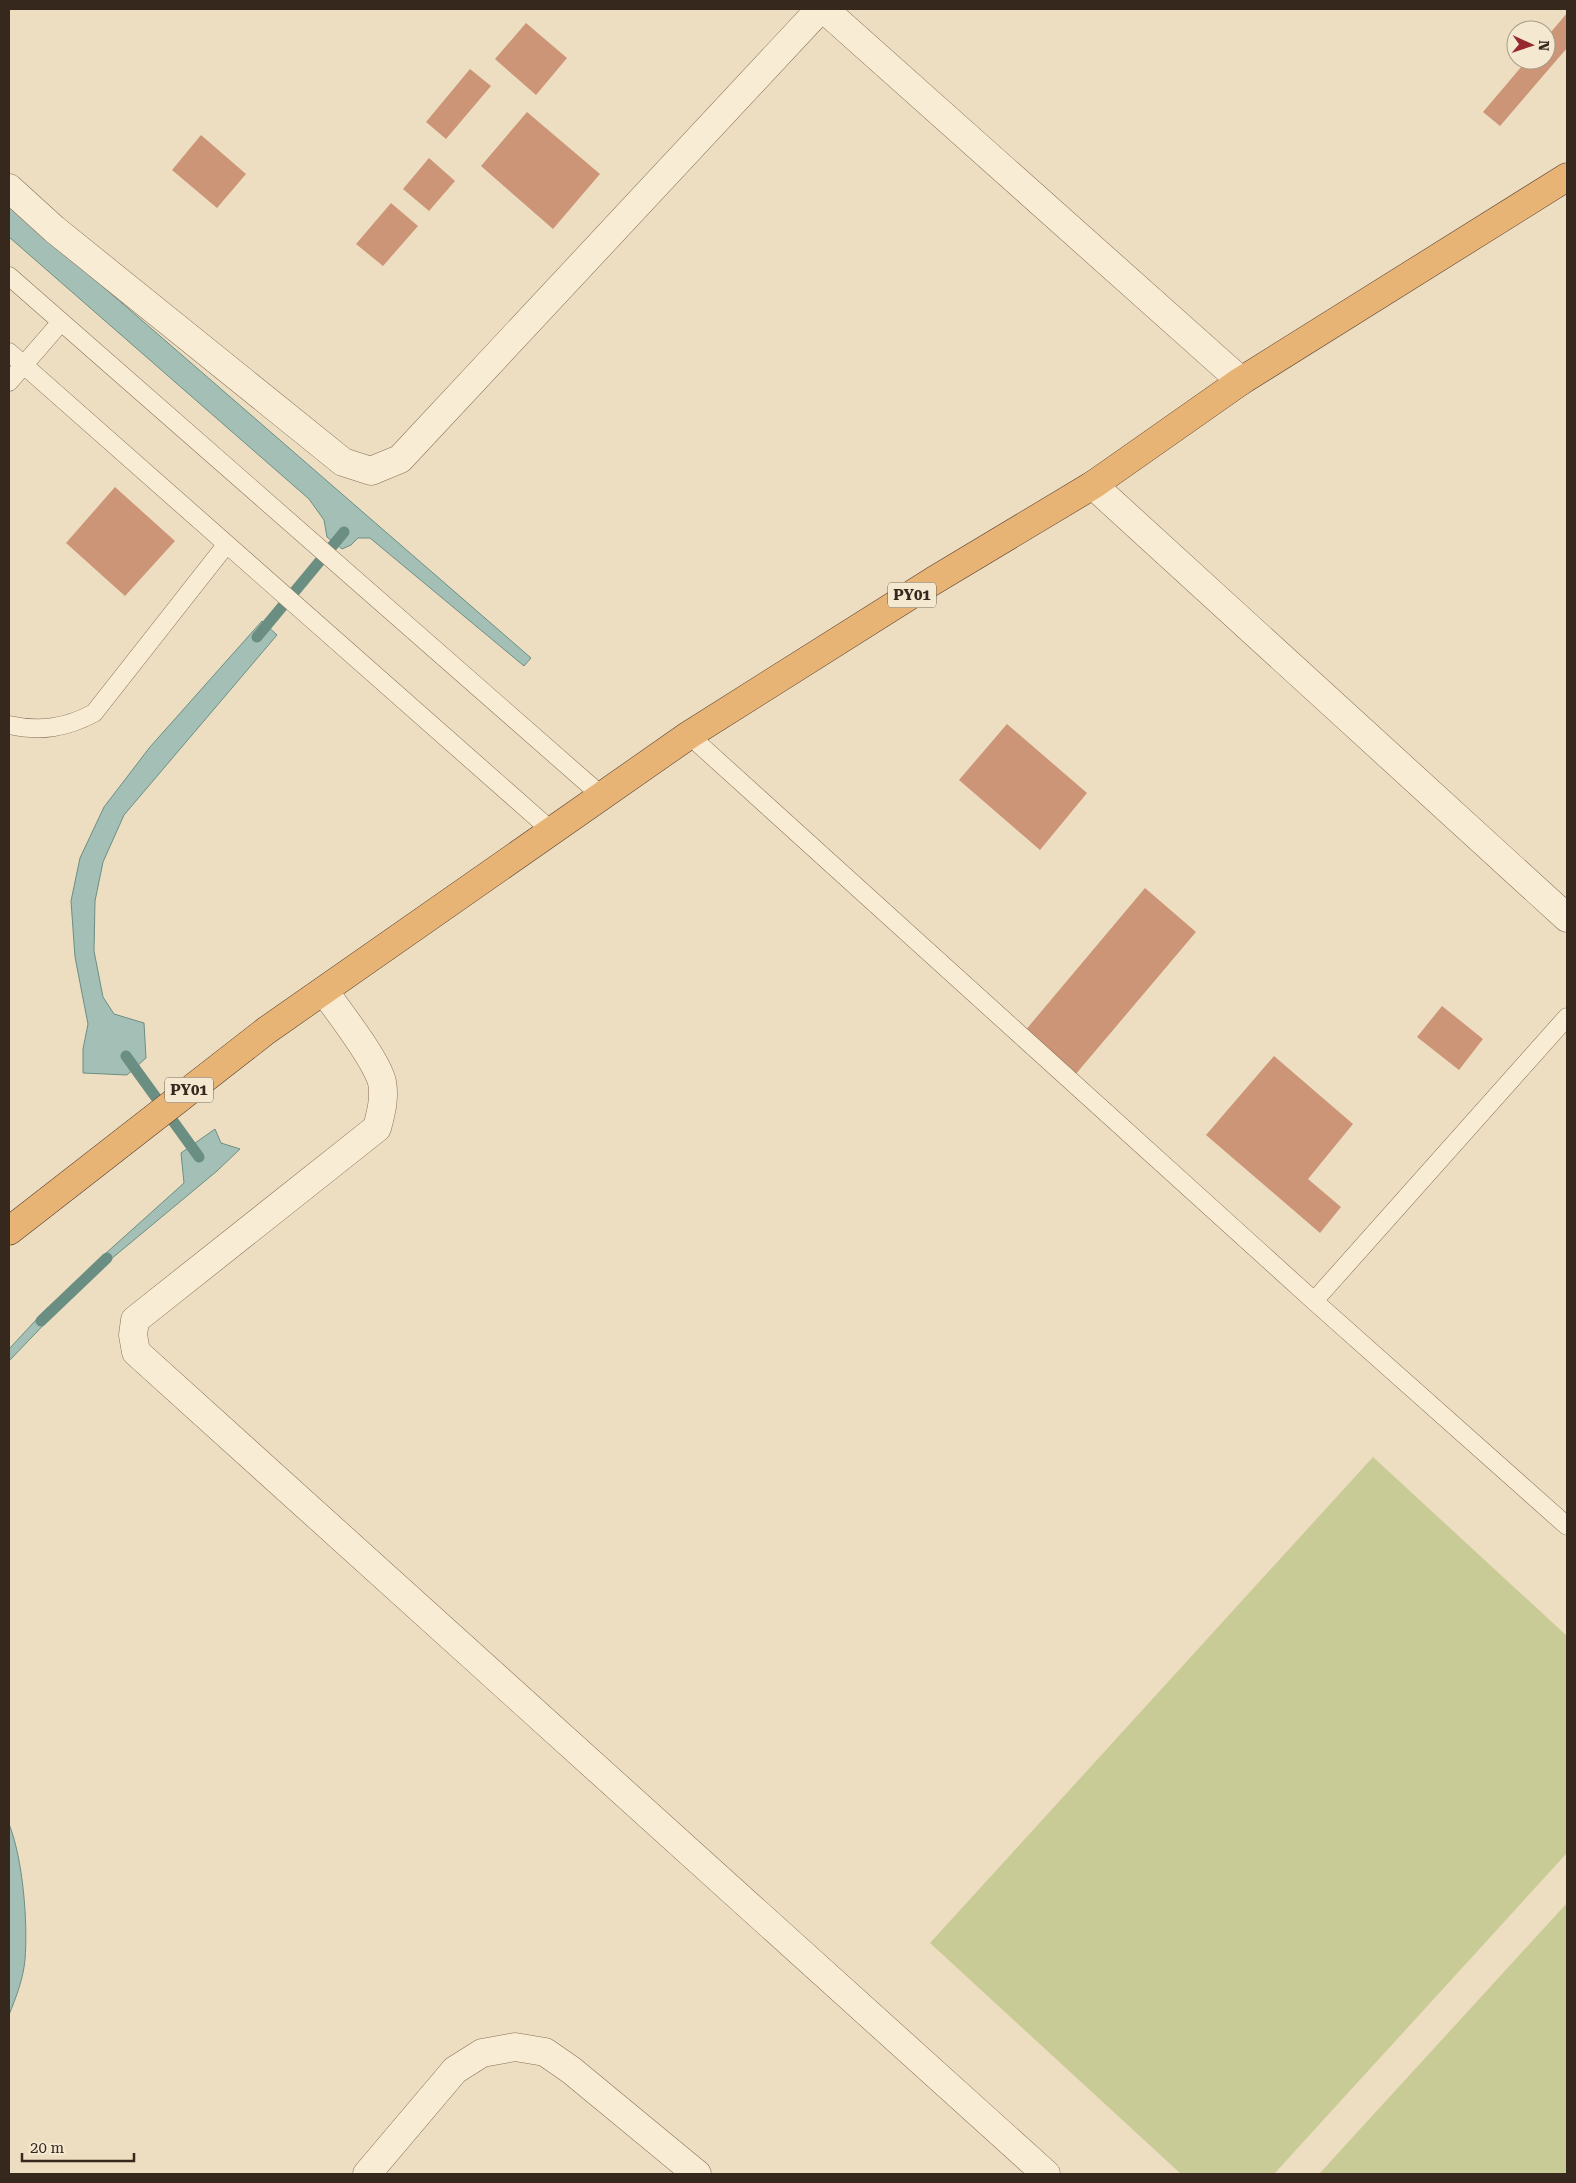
<svg xmlns="http://www.w3.org/2000/svg" width="1576" height="2183" font-family="'Roboto Serif',serif">
<style>
.green{fill:#c8cb95}
.water{fill:#a4c0b6;stroke:#6b8e83}
.lines{fill:none;stroke-linecap:round;stroke-linejoin:round}
.stream{stroke:#6b8e83;stroke-width:11}
.building{fill:#cc9577}
.service-casing{stroke:#876f59;stroke-width:19}
.minor-casing{stroke:#876f59;stroke-width:29}
.trunk-casing{stroke:#553d2d;stroke-width:29}
.service{stroke:#f8ecd4;stroke-width:18}
.minor{stroke:#f8ecd4;stroke-width:28}
.trunk{stroke:#e7b476;stroke-width:28}
.labels{text-anchor:middle;dominant-baseline:central;stroke-width:4.5;stroke-linejoin:round;paint-order:stroke}
.shield{fill:#f5e8d1;stroke:#706253;stroke-width:1}
.shield-label{font-size:15px;font-weight:bold;fill:#37281d}
</style>
<rect width="100%" height="100%" fill="#eedec1"/>
<!-- green -->
<path class="green" d="M1373,1457L1567,1636V1853L1274,2174H1181L930,1943Z
M1567,1903V2174H1319Z"/>
<!-- water -->
<path class="water" d="M9,205L531,658L524,666L370,538H358L351,545L342,549L327,537L324,520L309,499L9,237Z
M262,621L277,635L124,815L103,862L95,901L94,951L103,997L114,1014L144,1023L146,1058L127,1075L83,1073V1049L88,1024L75,957L71,901L80,858L104,807L150,747Z
M215,1129L221,1143L240,1149L217,1171L99,1269L95,1263L184,1183L181,1153Z
M48,1307L55,1313L9,1361V1349Z
M9,1824C23,1859 28,1922 25,1960C23,1980 16,1997 9,2015Z"/>
<g class="lines">
<!-- stream -->
<path class="stream" d="M257,637L344,532
M126,1056L199,1157
M41,1321L107,1258"/>
</g>
<!-- building -->
<path class="building" d="M1567,13V48L1500,126L1483,112L1527,60H1546V38Z
M526,23L567,58L536,95L495,59Z
M470,69L491,86L446,139L426,122Z
M527,112L600,174L553,229L481,166Z
M201,135L246,174L217,208L172,170Z
M429,158L455,181L429,211L403,189Z
M391,203L418,226L383,266L356,244Z
M115,487L175,541L125,596L66,543Z
M1007,724L1087,793L1040,850L959,780Z
M1145,888L1196,932L1075,1075L1024,1032Z
M1442,1006L1483,1039L1459,1070L1417,1037Z
M1274,1056L1353,1124L1308,1179L1341,1207L1320,1233L1206,1135Z"/>
<g class="lines">
<!-- service casing -->
<g class="service-casing">
<path id="service" d="M9,276L602,796
M9,352L553,832
M9,382L61,322
M9,725C40,732 66,728 94,713L226,545
M689,735L1314,1301L1567,1526
M1314,1301L1567,1017"/>
</g>
<!-- minor casing -->
<g class="minor-casing">
<path id="minor" d="M824,9L1241,381
M9,188L54,229L343,462L371,471L400,459L820,9
M1093,485L1567,918
M324,991C339,1012 376,1059 382,1082C385,1098 381,1113 377,1128L135,1320L133,1335L136,1352L1046,2174
M367,2174L455,2070L482,2053L515,2047L545,2052L571,2070L697,2174"/>
</g>
<!-- trunk casing -->
<g class="trunk-casing">
<path id="trunk" d="M9,1231L267,1030L689,735L933,581L1093,485L1241,381L1567,177"/>
</g>
<!-- service -->
<use href="#service" class="service"/>
<!-- minor -->
<use href="#minor" class="minor"/>
<!-- trunk -->
<use href="#trunk" class="trunk"/>
</g>
<g class="labels">
<!-- shield labels -->
<g class="shield">
<rect x="888" y="582.5" width="48" height="25" rx="4"/>
<rect x="165" y="1077.5" width="48" height="25" rx="4"/>
</g>
<g class="shield-label">
<text x="912" y="595">PY01</text>
<text x="189" y="1090">PY01</text>
</g>
</g>
<!-- border -->
<rect width="1576" height="2183" fill="none" stroke="#37281d" stroke-width="20"/>
<!-- north arrow -->
<g transform="translate(1531 45) rotate(93)"><circle r="24" fill="#f5e8d1" stroke="#a99b89"/>
<path d="M0-4L9 19L0 12L-9 19Z" fill="#962930"/>
<text y="-8" font-size="14" font-weight="bold" text-anchor="middle" fill="#37281d">N</text>
</g>
<!-- scale -->
<path d="M22 2153v8h112v-8" fill="none" stroke="#37281d" stroke-width="2.5"/>
<text x="30" y="2153" font-size="15" fill="#37281d" stroke="#f5e8d1" stroke-width="4" paint-order="stroke">20 m</text>
</svg>
